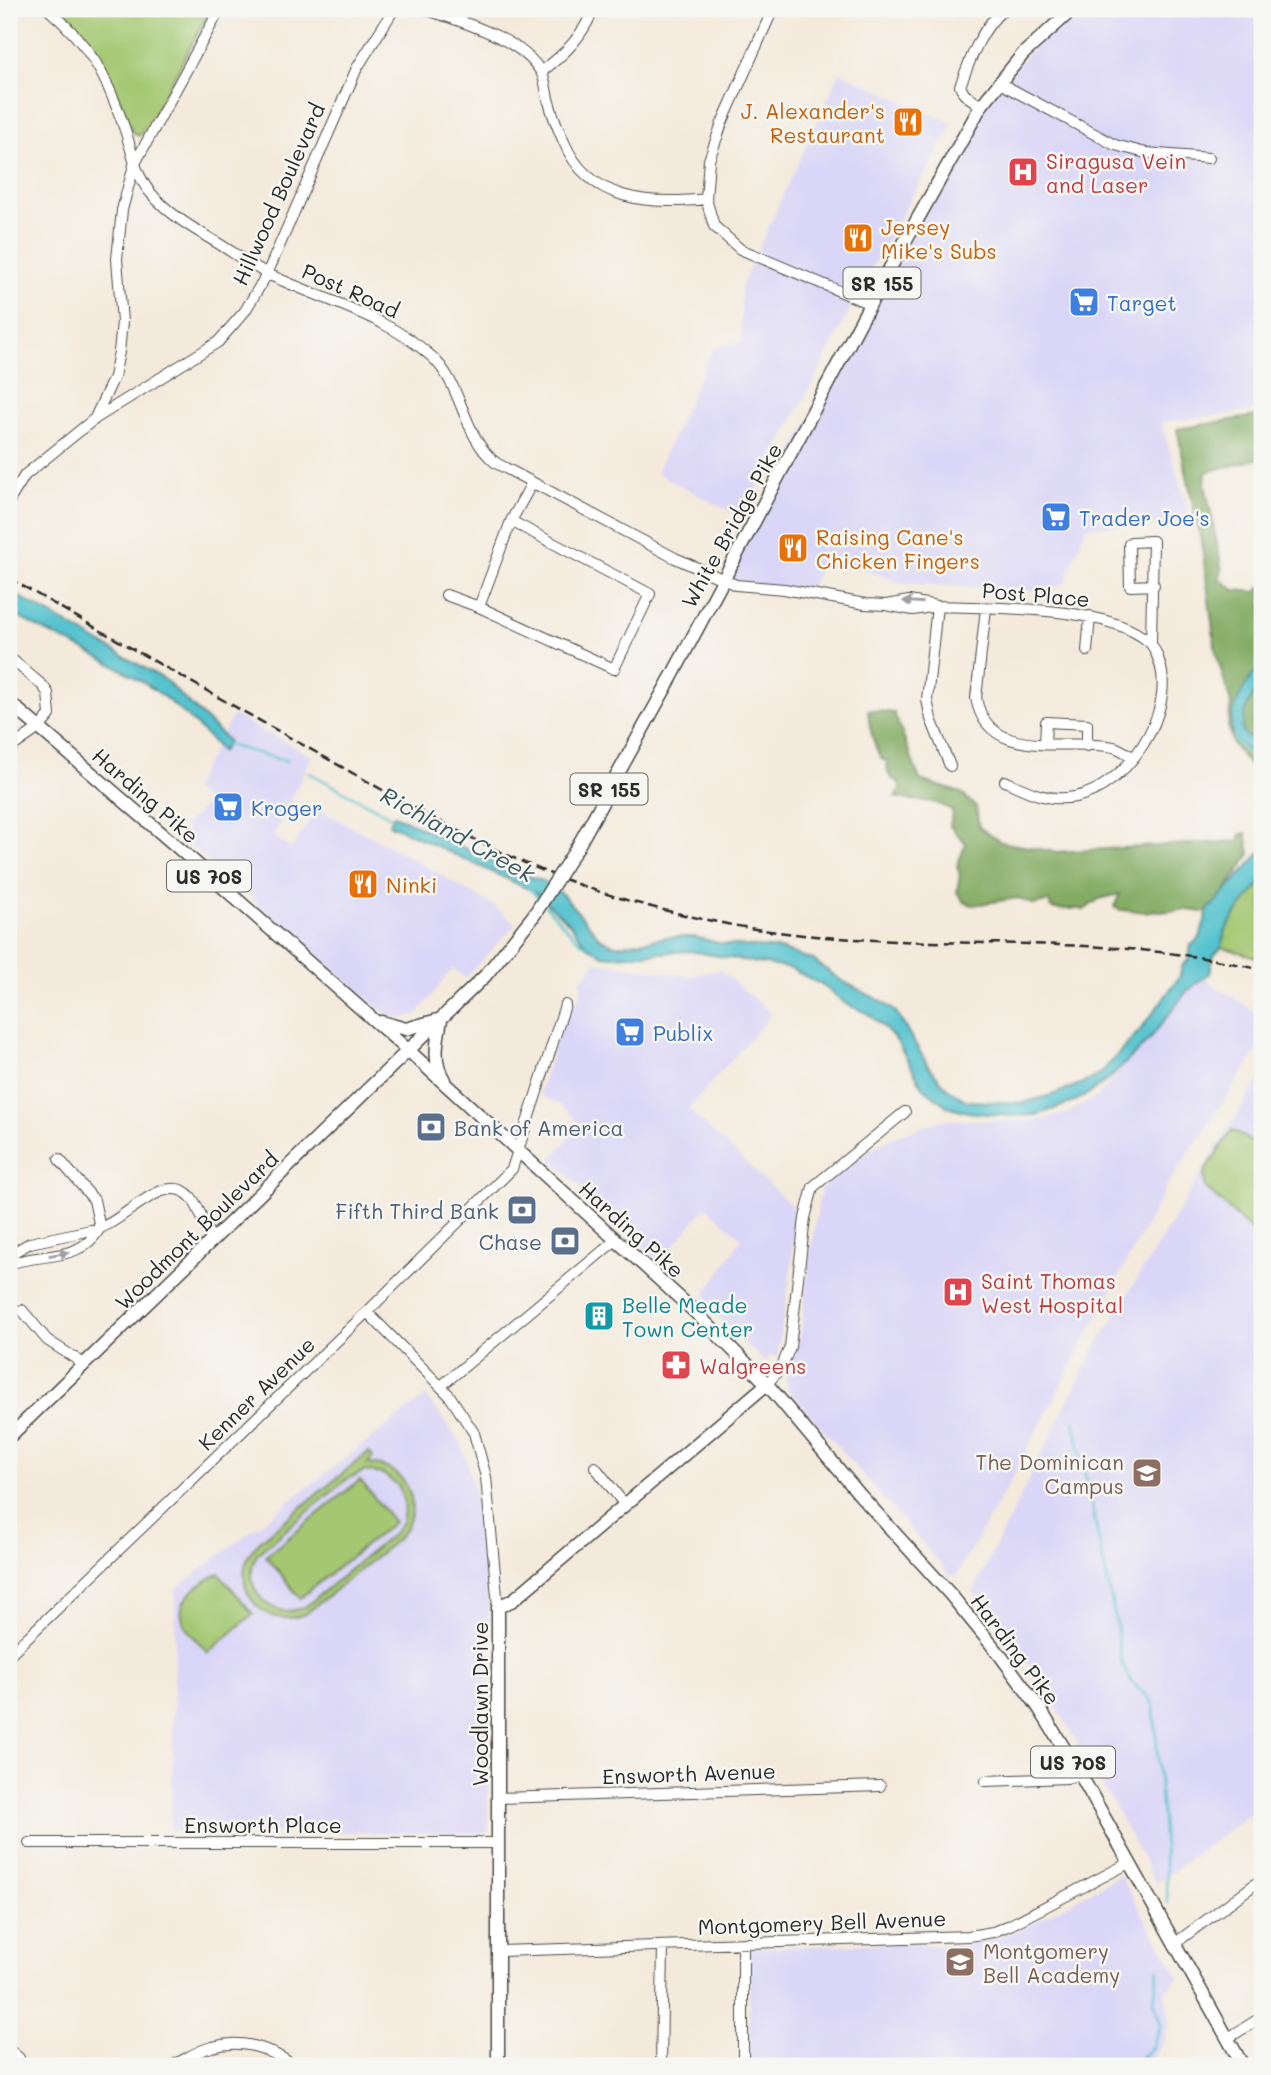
<svg xmlns="http://www.w3.org/2000/svg" width="1271" height="2075" font-family="Mali,sans-serif">
<style>
.built{fill:#dad6f7}
.green{fill:#a4c872;stroke:#687a4e;stroke-width:2;fill-rule:evenodd}
.forest{fill:#83ac64;stroke:#576c48;stroke-width:2}
.water{fill:#55c2ce;stroke:#40767c;stroke-width:2}
.lines{fill:none;stroke-linecap:round;stroke-linejoin:round}
.stream{stroke:#55c2ce;stroke-width:2.5}
.minor-casing{stroke:#494845;stroke-width:12}
.major-casing{stroke:#494845;stroke-width:15}
.minor{stroke:#fff;stroke-width:10}
.major{stroke:#fff;stroke-width:12}
.rail{stroke:#2b2b2b;stroke-width:2.5;stroke-dasharray:10 5;stroke-linecap:butt}
.major-bridge-casing{stroke:#494845;stroke-width:15;stroke-linecap:butt}
.major-bridge{stroke:#fff;stroke-width:12}
.oneway{fill:#a0a0a0}
.labels{text-anchor:middle;dominant-baseline:central;stroke-width:5;stroke-linejoin:round;paint-order:stroke}
.shield{fill:#f6f6f2;stroke:#686867;stroke-width:2}
.shield-label{font-size:19px;font-weight:bold;fill:#2b2b2b}
.food-label{font-size:21px;fill:#c56008;stroke:#f6f6f2;text-anchor:start}
.health-label{font-size:21px;fill:#be3a42;stroke:#f6f6f2;text-anchor:start}
.street-label{font-size:21px;fill:#2b2b2b;stroke:#f6f6f2}
.shop-label{font-size:21px;fill:#366cbe;stroke:#f6f6f2;text-anchor:start}
.service-label{font-size:21px;fill:#4e5e75;stroke:#f6f6f2;text-anchor:end}
.culture-label{font-size:21px;fill:#0d838f;stroke:#f6f6f2;text-anchor:start}
.education-label{font-size:21px;fill:#785e54;stroke:#f6f6f2;text-anchor:end}
.water-label{font-size:23px;font-style:italic;fill:#38585c;stroke:#f6f6f2}
</style>
<rect width="100%" height="100%" fill="#f6f6f2"/>
<filter id="ink" filterUnits="userSpaceOnUse"><feTurbulence type="fractalNoise" baseFrequency=".0143" numOctaves="2"/><feDisplacementMap in="SourceGraphic" scale="14" xChannelSelector="R" yChannelSelector="G"/><feConvolveMatrix kernelMatrix="1 2 1 2 8 2 1 2 1" color-interpolation-filters="sRGB"/></filter>
<filter id="wash" filterUnits="userSpaceOnUse"><feTurbulence type="fractalNoise" baseFrequency=".00686" numOctaves="4" result="noise"/><feDisplacementMap in="SourceGraphic" scale="28" xChannelSelector="R" yChannelSelector="G"/><feGaussianBlur stdDeviation="1.57" result="paint"/><feColorMatrix in="noise" values="0 0 0 0 0 0 0 0 0 0 0 0 0 0 0 0 0 1.4 0 .05"/><feComposite in="paint" operator="in"/></filter>
<g filter="url(#wash)">
<rect width="100%" height="100%" fill="#f4eadb"/>
<!-- built -->
<path class="built" d="M1079,9H1262V410L1161,422L1192,523L1086,527L1065,583L1042,591L901,583L863,569L828,568L822,565L807,593L723,580L969,126L1041,37Z
M840,72L953,124L863,283L816,377L741,517L656,473L713,348L741,343V287Z
M233,715L312,756L273,836L291,849L317,809L402,853L494,906L516,924L465,978L453,968L417,1015L391,1019L192,847L185,826L208,802L192,789Z
M596,962L691,976L720,970L772,1014L688,1109L794,1208L792,1263L777,1357L768,1356L766,1363L707,1307L706,1293L742,1238L706,1207L660,1262L551,1159L580,1125L562,1106L539,1094L565,1013L581,995V980Z
M1200,976L1262,1016V1044L1167,1186L1007,1487L956,1576L949,1574L788,1389L785,1379L800,1339L811,1245L821,1189L855,1159L893,1137L942,1120L1033,1121L1068,1113L1098,1096Z
M1262,1074V1805L1156,1884L1116,1809L1039,1677L973,1592L1092,1353Z
M426,1396L462,1445L480,1513L489,1605L488,1833L171,1831L176,1589Z
M1120,1875L1179,1977L1165,1991L1169,2024L1164,2041L1147,2066H749V1948L896,1943L961,1947L1021,1930Z"/>
<!-- green -->
<path class="green" d="M58,9H211L149,124L139,136L132,132C116,84 96,43 58,9Z
M1262,882V959L1222,947C1221,927 1249,897 1262,882Z
M1232,1130L1262,1148V1214L1251,1230L1205,1187L1204,1173Z
M369,1452L373,1457L367,1464C411,1465 427,1512 395,1541L307,1613C259,1636 221,1575 261,1540ZM365,1471L383,1474L399,1486L405,1506L402,1522L394,1533L305,1607C270,1623 238,1586 258,1553L347,1479Z
M360,1480L394,1522L300,1598L266,1556Z
M219,1573L253,1614L208,1653C201,1645 192,1636 186,1627C170,1600 200,1584 219,1573Z"/>
<!-- forest -->
<path class="forest" d="M1262,415V458L1206,472L1205,484L1222,570L1219,579L1235,590L1256,592L1262,586V799L1260,783L1246,761L1233,745L1228,726L1231,703L1216,653L1202,546L1177,429Z
M868,710L894,713L920,780L961,793L976,807L979,827L1001,842L1055,852L1239,841L1241,834L1246,833L1250,854L1218,902L1208,912C1199,912 1192,910 1184,910C1173,909 1164,914 1154,910L1148,913C1136,908 1124,914 1114,907L1120,894L1099,899L1084,910C1072,906 1062,912 1051,908L1049,901L1034,905L1018,898L973,905L964,902L957,892L960,875L957,866L966,843L950,826L953,811C929,796 919,804 895,797L900,789L899,782C885,776 889,772 886,760H882C873,744 869,728 868,710Z"/>
<!-- water -->
<path class="water" d="M9,591L164,679L228,741L222,752C201,729 179,707 153,689C109,658 56,639 9,612Z
M1262,670V686C1247,698 1245,712 1242,730L1247,737L1262,736V754C1212,745 1234,701 1254,673Z
M394,815L511,870L543,881L562,894L600,938L613,945H622L667,937H695L722,944L779,949L813,960L842,981L881,1001L896,1012L929,1067L947,1088L967,1101L1023,1103L1055,1094L1090,1080L1102,1072L1141,1029L1180,976L1182,966L1189,959L1191,945L1200,938L1208,910L1262,851V882C1249,897 1221,927 1222,947L1214,955L1210,973L1187,991L1148,1041L1110,1078L1091,1092L1073,1102L1037,1115L1010,1116L968,1112L947,1106L923,1087L896,1040L878,1022L867,1013L846,1004L827,988L792,969L690,951L614,956L603,955L587,946L569,923L535,892L389,824Z"/>
<g class="lines">
<!-- stream -->
<path class="stream" d="M1234,735L1235,741L1246,752H1253
M223,744L287,761
M308,772L395,819
M529,888L538,898
M545,905L574,936L585,945
M1074,1421L1117,1627C1118,1645 1120,1667 1132,1682C1141,1693 1148,1692 1154,1707L1168,1903
M1133,2066L1151,2048L1161,2025L1154,2001L1158,1969"/>
</g>
</g>
<g filter="url(#ink)">
<g class="lines">
<!-- minor casing -->
<g class="minor-casing">
<path id="minor" d="M48,9C90,45 106,75 124,127C132,149 134,172 149,191C167,213 192,228 216,242C234,253 252,266 270,275C324,300 386,316 431,356C463,384 462,436 496,463L675,558L736,585L784,589L865,604L886,605L909,601L937,606L913,610L886,605
M425,9C461,22 520,37 541,72C546,80 546,93 549,102C553,116 558,129 564,142C589,202 650,205 706,199
M773,9L722,123L709,160L706,199L714,226L740,249L870,304
M541,72C566,53 581,38 594,9
M998,82L1115,145L1146,153L1209,158
M981,106L964,94L960,86C971,58 981,28 1004,9
M94,420L114,377L119,352L122,322L117,259L122,210L134,165L220,9
M9,501L25,475L93,420L218,342L245,311L267,274L357,68L394,9
M511,521L532,483
M446,595L479,607L614,669L650,594L511,521L479,607
M986,608L976,698C988,764 1067,737 1114,747C1121,749 1127,754 1133,757
M1151,643L1153,541L1131,542L1129,544L1130,586L1154,585
M1087,651L1090,616
M9,657L43,686L48,693L50,715L39,728L9,749
M1045,743L1046,722L1087,724V746
M950,766L931,719L927,700L937,606C992,608 1108,605 1149,642C1154,646 1157,655 1159,661C1177,712 1127,787 1075,797C1048,802 1029,792 1005,781
M59,1159L94,1200L100,1228C124,1221 166,1169 191,1197C201,1209 204,1228 213,1241
M9,1255L30,1243L100,1228
M9,1264C42,1252 80,1263 100,1228
M22,1310L47,1340L84,1364
M367,1312L449,1395L474,1433L486,1477L498,1607
M767,1384L782,1366L790,1347L805,1218L813,1187L905,1112
M441,1386L616,1240
M595,1467L625,1505
M9,1655L367,1312L512,1169L565,1005
M986,1781L1067,1778L1080,1774
M498,1798L880,1786
M29,1843H498
M1174,1944L1262,1879
M499,1951L969,1936L993,1932L1010,1925L1129,1863
M1228,2038L1262,2017
M9,2050L19,2058L20,2066
M172,2066C184,2060 198,2050 212,2047C243,2038 269,2048 294,2066
M661,2066L663,1946
M743,2066V1944"/>
</g>
<!-- major casing -->
<g class="major-casing">
<path id="major" d="M9,702L175,845L409,1051L695,1312L767,1384L860,1495L950,1594L1000,1655L1039,1708L1080,1774L1243,2066
M578,846L672,676L876,293L981,106L1023,54L1073,9
M441,1020C437,1041 432,1061 444,1080
M381,1022L406,1029L438,1020
M9,1437L485,976L534,915
M498,2066V1607L513,1600L767,1384"/>
</g>
<!-- minor -->
<use href="#minor" class="minor"/>
<!-- major -->
<use href="#major" class="major"/>
<!-- rail -->
<path class="rail" d="M9,578C104,633 200,687 296,741C378,787 459,836 546,872C604,896 666,912 727,924C904,958 1087,926 1262,970"/>
<!-- major-bridge casing -->
<g class="major-bridge-casing">
<path id="major-bridge" d="M534,915L578,846"/>
</g>
<!-- major-bridge -->
<use href="#major-bridge" class="major-bridge"/>
</g>
<!-- one-way arrows -->
<defs><path id="oneway-solid" d="M-6-.8H1V-3.2L6.5 0L1 3.2V.8H-6Z" transform="scale(1.75)"/></defs>
<g class="oneway">
<use href="#oneway-solid" transform="translate(913 602) rotate(-176)"/>
<use href="#oneway-solid" transform="translate(59 1254) rotate(-9)"/>
</g>
</g>
<!-- icons -->
<defs>
<g id="restaurant-square" transform="scale(1.575)"><rect x="-9" y="-9" width="18" height="18" rx="4" fill="#e8710a" stroke="#f6f6f2"/><path d="M-5-6h1v4h1v-4h1v4h1v-4h1v5L-1.5 .5V6h-2V.5L-5-1ZM5-6V6H3V1.5H1.5Q1.5-4 5-6Z" fill="#fff"/></g>
<g id="hospital-square" transform="scale(1.575)"><rect x="-9" y="-9" width="18" height="18" rx="4" fill="#e0444e" stroke="#f6f6f2"/><path d="M-5-5h3v3.5h4V-5h3V5h-3V1.5h-4V5h-3Z" fill="#fff"/></g>
<g id="supermarket-square" transform="scale(1.575)"><rect x="-9" y="-9" width="18" height="18" rx="4" fill="#3f7fe0" stroke="#f6f6f2"/><path d="M-6-5.5h2.5l.6 2H6L4.5 2H-2.5L-4.4-4H-6ZM-1.5 3.2a1.3 1.3 0 1 0 .1 0ZM3 3.2a1.3 1.3 0 1 0 .1 0Z" fill="#fff"/></g>
<g id="bank-square" transform="scale(1.575)"><rect x="-9" y="-9" width="18" height="18" rx="4" fill="#5c6f8a" stroke="#f6f6f2"/><path d="M-6-4H6V4H-6ZM0-2.3a2.3 2.3 0 1 0 0 4.6a2.3 2.3 0 1 0 0-4.6Z" fill="#fff"/></g>
<g id="building-square" transform="scale(1.575)"><rect x="-9" y="-9" width="18" height="18" rx="4" fill="#0f9aa8" stroke="#f6f6f2"/><path d="M-4-6H4V6H1V3H-1V6H-4ZM-2.5-4.3h1.7v1.8h-1.7ZM.8-4.3h1.7v1.8H.8ZM-2.5-1h1.7V.8h-1.7ZM.8-1h1.7V.8H.8Z" fill="#fff"/></g>
<g id="pharmacy-square" transform="scale(1.575)"><rect x="-9" y="-9" width="18" height="18" rx="4" fill="#e0444e" stroke="#f6f6f2"/><path d="M-2-6h4v4h4v4h-4v4h-4v-4h-4v-4h4Z" fill="#fff"/></g>
<g id="school-square" transform="scale(1.575)"><rect x="-9" y="-9" width="18" height="18" rx="4" fill="#8d6e63" stroke="#f6f6f2"/><path d="M0-5L7-2L0 1L-7-2ZM-4 1L0 2.5L4 1V4Q0 6-4 4Z" fill="#fff"/></g>
</defs>
<g fill-rule="evenodd">
<use href="#restaurant-square" x="908" y="122"/>
<use href="#hospital-square" x="1023" y="172"/>
<use href="#restaurant-square" x="858" y="238"/>
<use href="#supermarket-square" x="1084" y="302"/>
<use href="#supermarket-square" x="1056" y="517"/>
<use href="#restaurant-square" x="793" y="548"/>
<use href="#supermarket-square" x="228" y="807"/>
<use href="#restaurant-square" x="363" y="884"/>
<use href="#supermarket-square" x="630" y="1032"/>
<use href="#bank-square" x="431" y="1127"/>
<use href="#bank-square" x="522" y="1210"/>
<use href="#bank-square" x="565" y="1241"/>
<use href="#hospital-square" x="958" y="1292"/>
<use href="#building-square" x="599" y="1316"/>
<use href="#pharmacy-square" x="676" y="1365"/>
<use href="#school-square" x="1147" y="1473"/>
<use href="#school-square" x="960" y="1962"/>
</g>
<g class="labels">
<!-- shield labels -->
<g class="shield">
<rect x="843.5" y="267.5" width="77" height="31" rx="5"/>
<rect x="570.5" y="773.5" width="77" height="31" rx="5"/>
<rect x="167" y="860.5" width="84" height="31" rx="5"/>
<rect x="1031" y="1746.5" width="84" height="31" rx="5"/>
</g>
<g class="shield-label">
<text x="882" y="283">SR 155</text>
<text x="609" y="789">SR 155</text>
<text x="209" y="876">US 70S</text>
<text x="1073" y="1762">US 70S</text>
</g>
<!-- food labels -->
<g class="food-label">
<text x="885" y="110" text-anchor="end">J. Alexander's<tspan x="885" dy="24">Restaurant</tspan></text>
<text x="881" y="226">Jersey<tspan x="881" dy="24">Mike's Subs</tspan></text>
<text x="816" y="536">Raising Cane's<tspan x="816" dy="24">Chicken Fingers</tspan></text>
<text x="386" y="884">Ninki</text>
</g>
<!-- health labels -->
<g class="health-label">
<text x="1046" y="160">Siragusa Vein<tspan x="1046" dy="24">and Laser</tspan></text>
<text x="981" y="1280">Saint Thomas<tspan x="981" dy="24">West Hospital</tspan></text>
<text x="699" y="1365">Walgreens</text>
</g>
<!-- street labels -->
<g class="street-label">
<text transform="translate(278 194) rotate(-66)">Hillwood Boulevard</text>
<text transform="translate(351 290) rotate(24)">Post Road</text>
<text transform="translate(731 525) rotate(-61)">White Bridge Pike</text>
<text transform="translate(1036 594) rotate(5)">Post Place</text>
<text transform="translate(146 795) rotate(41)">Harding Pike</text>
<text transform="translate(632 1229) rotate(42)">Harding Pike</text>
<text transform="translate(196 1230) rotate(-44)">Woodmont Boulevard</text>
<text transform="translate(256 1393) rotate(-44)">Kenner Avenue</text>
<text transform="translate(1016 1649) rotate(53)">Harding Pike</text>
<text transform="translate(479 1704) rotate(-90)">Woodlawn Drive</text>
<text transform="translate(689 1773) rotate(-2)">Ensworth Avenue</text>
<text x="263" y="1824">Ensworth Place</text>
<text transform="translate(822 1922) rotate(-2)">Montgomery Bell Avenue</text>
</g>
<!-- shop labels -->
<g class="shop-label">
<text x="1107" y="302">Target</text>
<text x="1079" y="517">Trader Joe's</text>
<text x="251" y="807">Kroger</text>
<text x="653" y="1032">Publix</text>
</g>
<!-- service labels -->
<g class="service-label">
<text x="454" y="1127" text-anchor="start">Bank of America</text>
<text x="499" y="1210">Fifth Third Bank</text>
<text x="542" y="1241">Chase</text>
</g>
<!-- culture labels -->
<g class="culture-label">
<text x="622" y="1304">Belle Meade<tspan x="622" dy="24">Town Center</tspan></text>
</g>
<!-- education labels -->
<g class="education-label">
<text x="1124" y="1461">The Dominican<tspan x="1124" dy="24">Campus</tspan></text>
<text x="983" y="1950" text-anchor="start">Montgomery<tspan x="983" dy="24">Bell Academy</tspan></text>
</g>
<!-- water labels -->
<g class="water-label">
<text transform="translate(458 834) rotate(29)">Richland Creek</text>
</g>
</g>
<!-- margin -->
<rect width="1271" height="2075" fill="none" stroke="#f6f6f2" stroke-width="35"/>
</svg>
